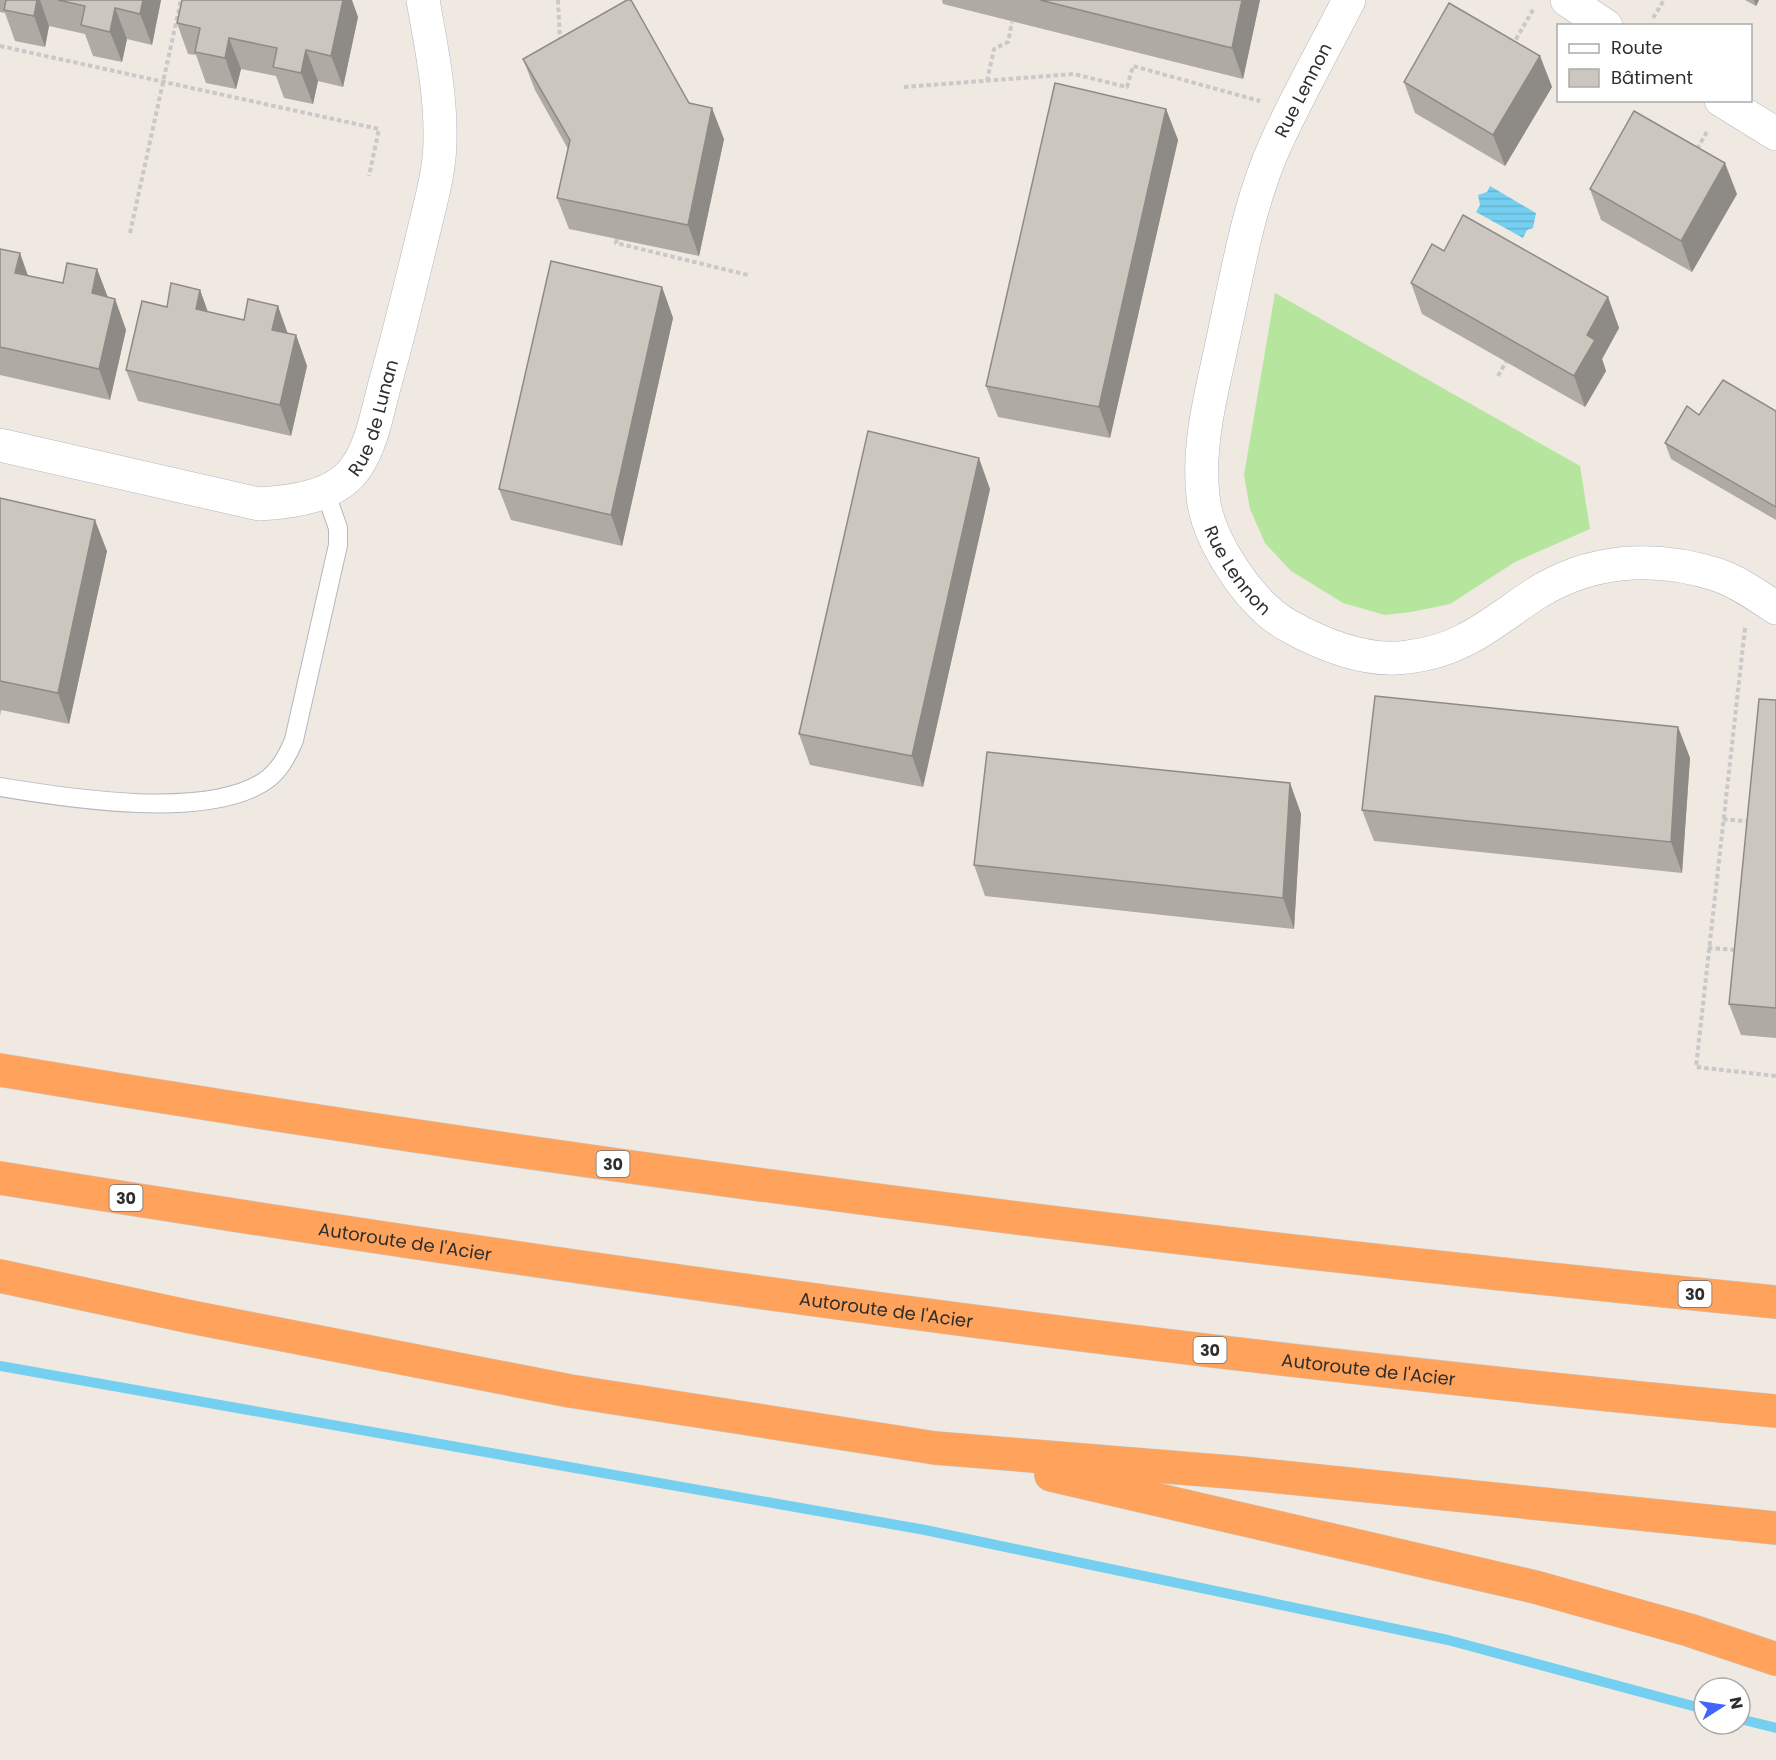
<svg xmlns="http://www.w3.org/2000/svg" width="1776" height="1760" font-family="Poppins,sans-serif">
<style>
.grass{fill:#b6e59e}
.water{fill:url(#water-rules)}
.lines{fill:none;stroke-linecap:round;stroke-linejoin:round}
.stream{stroke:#75cff0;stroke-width:10}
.service-casing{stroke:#b4b7c1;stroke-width:20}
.minor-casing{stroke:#b4b7c1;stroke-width:34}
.motorway-casing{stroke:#c9c9c9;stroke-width:34}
.path{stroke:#c9c9c9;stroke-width:4;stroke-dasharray:4.5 3;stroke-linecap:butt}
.service{stroke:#fff;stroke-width:18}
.minor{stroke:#fff;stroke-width:33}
.motorway{stroke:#ffa35c;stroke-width:33}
.wall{fill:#afaba4}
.shaded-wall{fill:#8e8b86}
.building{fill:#cbc7bf;stroke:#8e8b86;stroke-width:1.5}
.labels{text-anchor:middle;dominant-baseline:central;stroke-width:6;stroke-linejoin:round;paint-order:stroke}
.shield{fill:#fff;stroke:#6d6d6d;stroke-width:1.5}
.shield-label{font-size:16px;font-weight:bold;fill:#2e2e2e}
.street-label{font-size:18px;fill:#2e2e2e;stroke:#fff}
</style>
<defs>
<pattern id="water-rules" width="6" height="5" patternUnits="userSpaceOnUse" patternTransform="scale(1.5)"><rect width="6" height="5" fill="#75cff0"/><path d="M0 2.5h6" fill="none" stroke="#66b2ce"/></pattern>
</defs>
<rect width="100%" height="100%" fill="#efe9e1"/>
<!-- grass -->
<path class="grass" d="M1275,293L1580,466L1590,529L1515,562L1450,604L1411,612L1385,615L1343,603L1291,571L1265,543L1250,509L1244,475Z"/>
<!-- water -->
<path class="water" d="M1490,186L1536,213L1533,228L1527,230L1523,238L1476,212L1480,205L1478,195L1487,192Z"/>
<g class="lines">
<!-- stream -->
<path class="stream" d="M0,1366L925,1530L1448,1640L1704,1709
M1740,1719L1776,1728"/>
<!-- service casing -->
<g class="service-casing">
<path id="service" d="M0,787C66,798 213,822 269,778C281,768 288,755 294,740L338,545V528L325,491"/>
</g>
<!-- minor casing -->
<g class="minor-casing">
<g id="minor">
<path id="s1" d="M1349,0C1325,47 1299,93 1277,141C1249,201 1238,270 1224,334C1213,388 1197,441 1203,496C1207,539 1249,603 1287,625C1321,644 1367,663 1408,657C1461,651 1489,625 1532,596C1588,559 1654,554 1718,575C1738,582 1758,596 1776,608"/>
<path d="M1567,0L1606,26"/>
<path d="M1721,100L1776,134"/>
<path id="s2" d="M0,445L259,504C292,502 337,497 357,466C373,442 378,408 386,380C400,330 412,280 424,230C431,201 440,170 440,140C441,93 431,46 423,0"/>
</g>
</g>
<!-- motorway casing -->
<g class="motorway-casing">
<g id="motorway">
<path d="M0,1070C589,1169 1181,1244 1776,1302"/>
<path id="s3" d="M0,1178C589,1273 1181,1356 1776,1411"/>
<path d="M0,1276L191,1317L570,1391L935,1448L1242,1473L1776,1528"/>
<path d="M1051,1475L1535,1587L1689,1630L1776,1659"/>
</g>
</g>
<!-- path -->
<path class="path" d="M558,0L560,41
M1653,18L1664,0
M0,46L379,129L369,176
M1512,46L1534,8
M987,81L994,49L1008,42L1012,22
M904,87L1074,74L1127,87L1133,66L1260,101
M1697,149L1708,130
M130,233L181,0
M617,239L616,243L748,275
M1498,376L1506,362
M1745,628L1696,1067L1776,1076
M1723,819L1752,822
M1708,948L1739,950"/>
<!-- service -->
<use href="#service" class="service"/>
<!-- minor -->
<use href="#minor" class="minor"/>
<!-- motorway -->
<use href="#motorway" class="motorway"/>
</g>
<!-- wall -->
<path class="wall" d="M0,0H161L152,45L127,39L122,62L93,56L85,34L49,26L45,47L15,41L5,13L0,12Z
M942,0H1260L1243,79L943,4Z
M1745,0H1759L1756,6Z
M358,17L343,87L318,81L313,104L284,98L276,76L241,69L236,89L206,83L196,55L188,54L177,23Z
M1540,56L1552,87L1505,166L1415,113L1404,82Z
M523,59L689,103L724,139L699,256L569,229L557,198L568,149L535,90Z
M1166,109L1178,140L1110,438L998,417L986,386Z
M1590,189L1737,194L1692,272L1601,220Z
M0,249L28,276L63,283L97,269L107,297L115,299L126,330L110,400L0,375Z
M1444,251L1608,297L1619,328L1602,359L1606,371L1585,407L1422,314L1411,283Z
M662,287L673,318L622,546L511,520L499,489Z
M200,290L208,312L296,335L307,366L291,436L138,401L126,370L167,307Z
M1776,411V520L1671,459L1665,443L1699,415Z
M990,489L923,787L810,765L799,734Z
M0,498L107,551L69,724L1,710L0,716Z
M1776,700V1038L1741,1035L1729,1004Z
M1678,727L1690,758L1682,873L1374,841L1362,810Z
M1290,783L1301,814L1294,929L985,896L974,865Z"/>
<!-- shaded-wall -->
<path class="shaded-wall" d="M37,0H40L49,26L45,47L34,16Z
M143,0H161L152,45L140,14Z
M343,0H352L358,17L343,87L331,56Z
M1242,0H1260L1243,79L1232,48Z
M1754,0H1759L1756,6Z
M115,8L127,39L122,62L110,32Z
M229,38L241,69L236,89L225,58Z
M306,50L318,81L313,104L301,73Z
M1540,56L1552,87L1505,166L1493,135Z
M712,108L724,139L699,256L688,225Z
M1166,109L1178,140L1110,438L1099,407Z
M1725,163L1737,194L1692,272L1681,241Z
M20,253L31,284L15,273Z
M97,269L109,300L92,293Z
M662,287L673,318L622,546L611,515Z
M200,290L211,321L196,309Z
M1608,297L1619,328L1602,359L1606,371L1585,407L1574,376L1587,335Z
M115,299L126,330L110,400L99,369Z
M278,306L289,337L272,330Z
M296,335L307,366L291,436L280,405Z
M979,458L990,489L923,787L912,756Z
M95,520L107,551L69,724L58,693Z
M1678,727L1690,758L1682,873L1671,842Z
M1290,783L1301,814L1294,929L1283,898Z"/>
<!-- building -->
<path class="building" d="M6,0H37L34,16L4,10Z
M58,0H143L140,14L115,8L110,32L81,25L85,6Z
M182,0H343L331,56L306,50L301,73L273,67L277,48L229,38L225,58L195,52L200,28L177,23Z
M627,0H631L689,103L712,108L688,225L557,198L570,140L523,59Z
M1040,0H1242L1232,48Z
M1449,3L1540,56L1493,135L1404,82Z
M1055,83L1166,109L1099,407L986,386Z
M1634,111L1725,163L1681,241L1590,189Z
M1463,215L1608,297L1587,335L1595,340L1574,376L1411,283L1432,244L1444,251Z
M0,249L20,253L15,273L63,283L67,263L97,269L92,293L115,299L99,369L0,347Z
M551,261L662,287L611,515L499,489Z
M171,283L200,290L196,309L244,320L248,299L278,306L272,330L296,335L280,405L126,370L142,301L167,307Z
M1723,380L1776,411V507L1665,443L1687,406L1699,415Z
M868,431L979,458L912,756L799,734Z
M0,498L95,520L58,693L0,681Z
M1375,696L1678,727L1671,842L1362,810Z
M1759,699L1776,700V1008L1729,1004Z
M987,752L1290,783L1283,898L974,865Z"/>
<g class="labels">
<!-- shield labels -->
<g class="shield">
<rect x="596.5" y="1151" width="33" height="26" rx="4.5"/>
<rect x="109.5" y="1185" width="33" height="26" rx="4.5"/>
<rect x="1678.5" y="1281" width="33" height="26" rx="4.5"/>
<rect x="1193.5" y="1337" width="33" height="26" rx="4.5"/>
</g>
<g class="shield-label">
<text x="613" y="1164">30</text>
<text x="126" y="1198">30</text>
<text x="1695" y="1294">30</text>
<text x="1210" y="1350">30</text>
</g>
<!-- street labels -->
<g class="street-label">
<text transform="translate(1303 90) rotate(-63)">Rue Lennon</text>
<text stroke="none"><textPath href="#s2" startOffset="426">Rue de Lunan</textPath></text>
<text stroke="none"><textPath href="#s1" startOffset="606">Rue Lennon</textPath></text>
<text stroke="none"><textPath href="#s3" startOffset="410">Autoroute de l'Acier</textPath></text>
<text stroke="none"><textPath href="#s3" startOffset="896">Autoroute de l'Acier</textPath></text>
<text stroke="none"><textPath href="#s3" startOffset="1382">Autoroute de l'Acier</textPath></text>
</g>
</g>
<!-- legend -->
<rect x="1557" y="24" width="195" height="78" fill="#ffffff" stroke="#ababab" stroke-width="1.5"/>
<rect x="1569" y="44" width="30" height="9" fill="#ffffff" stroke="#ababab" stroke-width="1.5"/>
<text x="1611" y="54" font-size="18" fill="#2e2e2e">Route</text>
<rect x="1569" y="69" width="30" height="18" fill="#cbc7bf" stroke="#ababab" stroke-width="1.5"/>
<text x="1611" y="84" font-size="18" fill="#2e2e2e">Bâtiment</text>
<!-- north arrow -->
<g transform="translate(1722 1706) rotate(78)"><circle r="28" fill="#ffffff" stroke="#ababab" stroke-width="1.5"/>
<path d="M0-4.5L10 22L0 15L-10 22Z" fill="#4264fb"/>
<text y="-9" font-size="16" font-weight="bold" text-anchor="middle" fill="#2e2e2e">N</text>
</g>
</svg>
